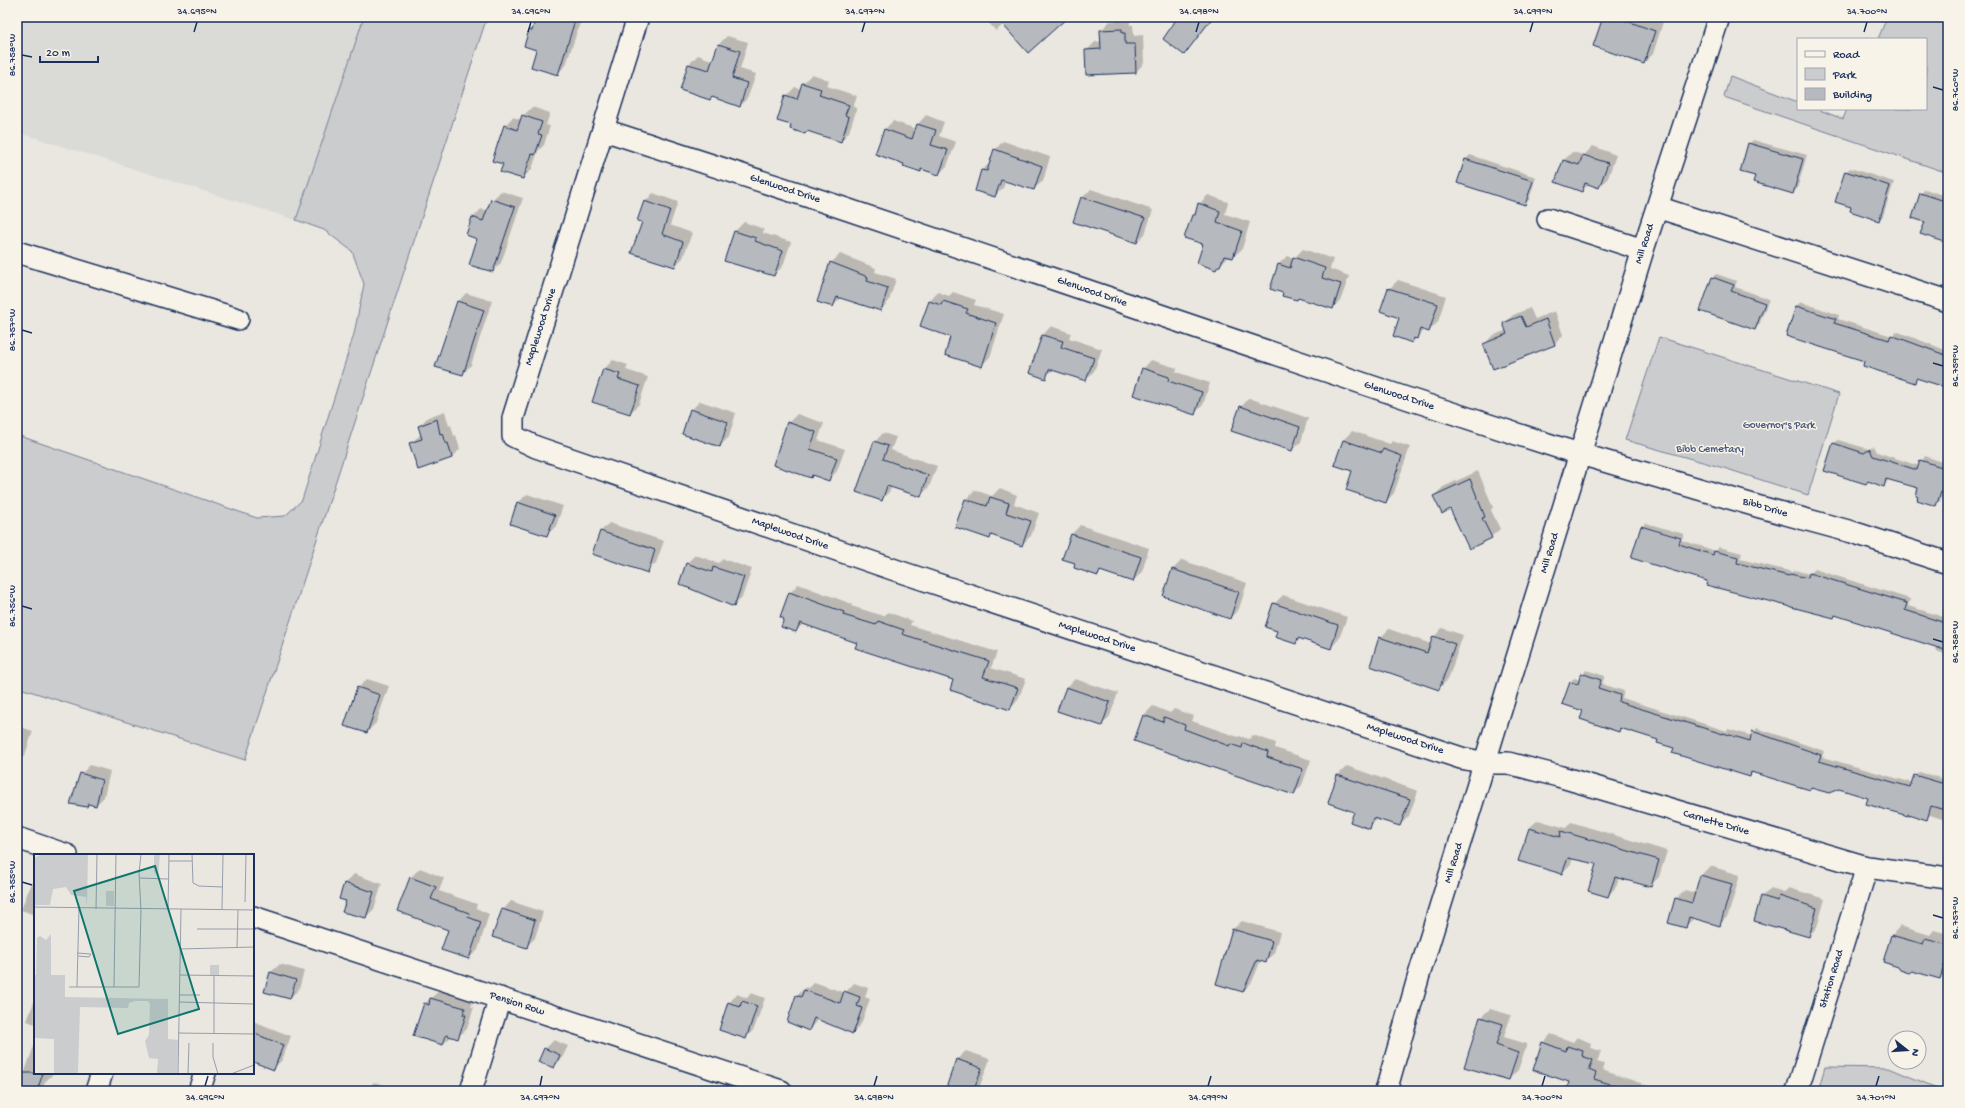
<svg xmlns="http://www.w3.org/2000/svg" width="1965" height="1108" font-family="'Gochi Hand',sans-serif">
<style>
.built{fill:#dadad6}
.green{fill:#cbcccd;stroke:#737e96}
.shadow{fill:#0003}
.building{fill:#b6babf;stroke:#1b2f5e}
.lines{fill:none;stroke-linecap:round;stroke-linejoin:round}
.minor-casing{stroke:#1b2f5e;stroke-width:24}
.minor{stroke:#f7f3e8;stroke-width:21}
.ticks{fill:none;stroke:#1b2f5e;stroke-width:1.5}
.labels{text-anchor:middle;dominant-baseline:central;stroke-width:3;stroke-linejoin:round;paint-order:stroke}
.street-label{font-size:11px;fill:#1b2f5e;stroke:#f7f3e8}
.park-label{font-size:11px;fill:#47567a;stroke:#f7f3e8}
.inset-road{fill:none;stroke:#979dac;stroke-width:1}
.view{fill:#0f766e;fill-opacity:0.15;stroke:#0f766e;stroke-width:2}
.inset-edge{fill:none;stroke:#1b2f5e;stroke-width:2}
.neatline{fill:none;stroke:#1b2f5e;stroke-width:1.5}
.ticks-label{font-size:10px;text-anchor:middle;fill:#1b2f5e}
</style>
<rect width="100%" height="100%" fill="#eae7e0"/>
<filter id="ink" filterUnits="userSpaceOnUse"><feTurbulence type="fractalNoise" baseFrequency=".025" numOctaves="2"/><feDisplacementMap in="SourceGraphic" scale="8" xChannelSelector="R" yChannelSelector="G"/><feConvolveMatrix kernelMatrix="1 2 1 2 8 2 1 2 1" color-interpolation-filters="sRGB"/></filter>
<g filter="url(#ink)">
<!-- built -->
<path class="built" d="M17,17H364L296,220L17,132Z"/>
<!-- green -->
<path class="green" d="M364,17H487L245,760L17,687V435L257,518L285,516L302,500L354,334L364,284L352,251L324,230L296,220Z
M1887,17H1948V173L1724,97L1730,76L1798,102V109H1817L1843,119L1847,109H1926V39H1878Z
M1659,337L1839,394L1808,495L1727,469L1625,440Z
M1825,1067L1889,1068L1944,1091H1818Z"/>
<!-- shadow -->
<path class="shadow" d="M537,17H582L566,65L557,74L537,50L525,46L530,30L535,26Z
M989,17H1066L1004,24L996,31L986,20Z
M1179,17H1214L1184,53Z
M1604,17H1650L1663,22L1653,54L1644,63Z
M1110,21H1130V25H1133L1134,36L1143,35L1144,63L1136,72L1086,51L1095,42L1102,41L1101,30Z
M727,36L748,42L740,69L756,74L748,97L740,106L713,97L710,99L681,89L689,64L698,55L714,61L719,44Z
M812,74L829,80L827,86L857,96L853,107L857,108L849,132L841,141L792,125L786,96L795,87L801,89L803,83Z
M532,107L550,113L546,125L550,126L544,145L538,151L532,169L523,178L504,126L513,117L522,120L523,116Z
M926,115L944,122L939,136L956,142L947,166L939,174L922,169L920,171L905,163L885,129L893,121L916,129L918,124Z
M1753,140L1807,155L1797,189L1793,193L1749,144Z
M1003,141L1050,157L1043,181L1034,189L1006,180L1003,188L995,196L976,190L982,170L991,162L995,150Z
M1593,146L1616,155L1608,178L1599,187L1589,184L1582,191L1564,160L1572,152L1584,155Z
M1470,155L1536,177L1529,200L1524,204L1458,182L1466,159Z
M1850,168L1894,182L1883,216L1879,220L1853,206L1846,172Z
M1091,189L1153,210L1145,234L1137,242L1082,198Z
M1925,189L1948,197V242L1921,194Z
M501,191L523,198L501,263L493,271L478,238L473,218L481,209L488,211L492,200Z
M653,193L678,202L670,225L692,233L683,258L675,266L644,221L645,202Z
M1208,195L1228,202L1225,214L1250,222L1242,249L1233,257L1229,256L1216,269L1193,215L1197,211L1199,204Z
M744,222L764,229L763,233L791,242L783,266L774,275L726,260L735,231Z
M1303,249L1333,259L1330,269L1349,276L1341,299L1333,308L1299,297L1297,299L1279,264L1287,256L1294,258Z
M840,254L876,268L875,272L896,279L889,301L881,310L841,298L833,306L831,263Z
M1716,274L1737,281L1735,287L1769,299L1759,325L1755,329L1712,278Z
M1398,280L1446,296L1438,322L1429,331L1425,330L1412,342L1389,289Z
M938,292L949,296L953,292L976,300L974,305L1004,314L990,357L982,365L952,336L921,326L930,301Z
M466,293L492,301L471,365L463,374L458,302Z
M1801,302L1839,315L1838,319L1892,336L1896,331L1948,351V387L1918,378L1915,382L1865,360L1796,306Z
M1530,308L1535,319L1555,311L1563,335L1555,344L1493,368L1484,345L1492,336L1507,330L1505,323L1513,315Z
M1051,326L1071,333L1069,338L1102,349L1094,371L1086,380L1053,369L1046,377L1030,372L1043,335Z
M613,360L628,365L626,370L648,377L639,404L630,413L593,401L604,369Z
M1151,360L1177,368L1176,372L1210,383L1203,405L1194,414L1143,369Z
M1249,398L1308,418L1301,442L1292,450L1241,407Z
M700,401L736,413L729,437L720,446L691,410Z
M445,411L449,426L451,425L454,436L456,435L460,449L452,458L411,443L421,434L419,426L428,417Z
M797,414L824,423L818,440L845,449L837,471L829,480L813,474L811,477L788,423Z
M1352,431L1390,444L1392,441L1410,447L1394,493L1386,502L1354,471L1336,465L1343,440Z
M883,433L896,437L891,450L937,466L929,487L921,496L892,486L890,491L882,499L875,442Z
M1838,440L1869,449L1874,446L1877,452L1919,466L1925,456L1948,464V493L1943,492L1940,501L1936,505L1919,488L1889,479L1884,486L1869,481L1866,483L1833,444Z
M1478,471L1493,507L1491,510L1500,529L1491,537L1434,496L1443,487Z
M1000,488L1017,495L1014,504L1039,513L1031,536L1022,544L993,534L989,538L957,527L966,499L975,490L992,496Z
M527,494L563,506L556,526L547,535L518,503Z
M609,523L664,541L656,563L647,571L600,532Z
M1646,523L1684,534L1683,538L1643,526V528L1716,551L1719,547L1742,553L1740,559L1793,572L1795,570L1809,574L1814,569L1910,599L1908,606L1947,618L1948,616V655L1936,651L1937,647L1836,614L1833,617L1707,584L1708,581L1632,557L1642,527Z
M1080,525L1149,548L1142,572L1133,581L1102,571L1098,574L1076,563L1063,559L1072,534Z
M695,555L719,563L723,559L752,569L742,597L734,605L687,563Z
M1182,560L1247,583L1239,609L1230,618L1164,596L1173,569Z
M798,584L852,604L851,606L884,616L888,612L912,621L910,625L997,652L991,668L1026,679L1018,700L1010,709L954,680L858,642L804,623L796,631L786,618L790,593Z
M1283,595L1347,617L1339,639L1331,648L1301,638L1296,643L1278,630L1274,604Z
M1442,628L1463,635L1448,680L1439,688L1380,638L1389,629L1431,644L1434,637Z
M1586,670L1605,676L1602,684L1624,691L1622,698L1727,731L1728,729L1752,736L1757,728L1824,751L1822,757L1913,783L1915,776L1919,772L1948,780V821L1930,815L1927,819L1909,813L1907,815L1869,797L1839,788L1753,772L1750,776L1675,747L1659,739L1622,727L1618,731L1584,710L1570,682L1574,678L1580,680Z
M367,679L389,686L376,723L367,732L358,688Z
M1075,679L1118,693L1110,716L1102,725L1067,687Z
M1153,706L1170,713L1174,709L1194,716L1192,721L1238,737L1239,736L1249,739L1253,735L1276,743L1275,748L1311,760L1302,785L1294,794L1135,741L1144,715Z
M17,726L33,731L25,755L17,763Z
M90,765L110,771L104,797L96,805L89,803L86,806L81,774Z
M1347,766L1418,791L1409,816L1400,825L1379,818L1369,827L1355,811L1329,802L1338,775Z
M1538,820L1566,828L1571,822L1667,851L1659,877L1650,886L1620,877L1616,887L1608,896L1597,864L1573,858L1571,864L1562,873L1529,828Z
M1710,866L1740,875L1728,916L1719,925L1694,918L1685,927L1676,899L1685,890L1695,893L1701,875Z
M420,868L444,878L439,891L477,904L476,908L489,914L478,950L469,958L449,929L398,910L411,877Z
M354,874L382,884L374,909L366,917L347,900L340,898L345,883Z
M35,880V915L21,910L31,883Z
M1771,888L1784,892L1789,888L1825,899L1817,927L1809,936L1762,897Z
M511,901L543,912L535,938L526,947L503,910Z
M1242,921L1280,932L1274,953L1266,961L1261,960L1252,982L1243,991L1233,929Z
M1900,926L1930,935L1934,930L1948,934V977L1943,975L1940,978L1884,962L1892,935Z
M280,964L304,971L299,989L290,998L271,972Z
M814,982L845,993L854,983L868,988L865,997L870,999L861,1024L853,1033L818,1019L809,1030L788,1022L797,995L806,987L808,988Z
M440,990L474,1000L471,1007H474L467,1029L458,1037L452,1036L443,1044L424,1004Z
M751,993L765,998L754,1029L746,1038L729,1003L737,994L747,998Z
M35,999V1024L27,1021Z
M1490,1009L1511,1015L1504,1037L1527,1044L1518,1070L1509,1079L1481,1017Z
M253,1021L291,1036L282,1060L274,1068L253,1061Z
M1551,1034L1573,1042L1577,1037L1591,1043L1590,1048L1601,1051L1597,1062L1604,1064L1602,1070L1664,1091H1567L1570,1082L1543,1043Z
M554,1040L568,1046L562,1058L554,1067L545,1049Z
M35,1043V1073H53L52,1075L45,1082L42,1091H18Z
M966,1051L990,1059L978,1091H946L957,1059Z
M374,1082L406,1091H365Z"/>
<!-- building -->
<path class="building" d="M536,17H576L558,75L531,67L536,50L524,46L529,30L532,31Z
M996,17H1068L1028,53Z
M1178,17H1213L1184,55L1163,39Z
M1603,17H1616L1655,31L1644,64L1593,46Z
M1122,29V33H1125V44H1135L1136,73L1086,75L1085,50L1101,49L1100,30Z
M718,44L740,51L732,78L747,83L740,107L712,97L710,100L680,90L688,64L709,70Z
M802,83L821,89L819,95L849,105L845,115L849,117L841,142L807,131L805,134L790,129L791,125L777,121L785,95L797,99Z
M522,115L542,122L538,134L542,135L535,155L532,154L523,179L500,172L503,164L492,161L504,125L517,130Z
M917,124L936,130L931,145L948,150L939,175L921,169V172L903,166L904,164L875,154L884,129L912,139Z
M1748,143L1803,159L1793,194L1753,182L1755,176L1740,172Z
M994,149L1042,166L1034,190L1001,180L995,197L975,191L981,170L987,171Z
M1583,155L1608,163L1599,188L1585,183L1582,192L1555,182L1563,160L1579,165Z
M1465,159L1533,181L1525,205L1457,183Z
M1845,171L1890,186L1879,221L1850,211L1851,207L1835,202Z
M1920,193L1948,202V243L1920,234L1925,222L1912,218Z
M1081,197L1145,218L1137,243L1073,222Z
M491,199L515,207L493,272L469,265L477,239L466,235L472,217L483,221Z
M644,201L670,210L662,234L683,242L675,267L631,253L642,222L637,221Z
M1198,203L1220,211L1217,222L1242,231L1233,258L1224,256L1220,266H1218L1216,270L1197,263L1203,244L1184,238L1192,215H1195Z
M734,231L756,238L755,241L783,251L774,276L724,261Z
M1293,257L1325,268L1322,278L1341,284L1333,309L1298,298L1297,300L1282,296L1283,293L1270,289L1278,264L1290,268Z
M830,262L868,277L867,281L888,288L881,311L837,297L833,307L817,302Z
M1712,277L1734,285L1731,291L1765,303L1755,330L1700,311Z
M1388,288L1438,304L1429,332L1420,329L1417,339L1414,338L1412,343L1393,336L1399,318L1380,311Z
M457,301L484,310L463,375L435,367Z
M929,301L941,305L943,301L968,309L966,313L996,323L982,367L945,355L950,337L920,326Z
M1796,306L1836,319L1834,323L1889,340L1891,335L1948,356V388L1916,378L1915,383L1863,366L1864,361L1786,336Z
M1521,316L1526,327L1546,319L1555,345L1493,369L1483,344L1507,334L1503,323Z
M1042,335L1063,341L1061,347L1094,358L1086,381L1049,369L1046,379L1029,373Z
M1142,368L1169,377L1168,381L1202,392L1195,415L1133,395Z
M603,369L620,374L618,379L640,386L630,414L592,402Z
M1240,406L1300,427L1292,451L1231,431Z
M690,409L728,422L720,447L682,434Z
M437,419L440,434L443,433L446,444L448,443L452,458L418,470L409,443L422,439L418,426Z
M787,422L816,432L810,449L837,458L829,481L812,475L811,478L773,465Z
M1343,440L1382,453L1383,449L1402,456L1386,503L1346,490L1352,471L1334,465Z
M874,441L888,446L883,459L928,475L921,497L887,486L882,501L856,492Z
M1833,443L1864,453L1870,449L1873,456L1917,470L1920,460L1948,469V495L1941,492L1936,506L1917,500L1918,497L1916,496L1918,488L1886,479L1884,487L1868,481L1866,484L1824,471Z
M1470,479L1485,517L1482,518L1492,538L1469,549L1450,509L1442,514L1433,496Z
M990,497L1009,503L1006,513L1031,521L1022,546L991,535L990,539L955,527L965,499L987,506Z
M517,502L555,515L547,536L510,524Z
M1641,526L1681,538L1679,544L1713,555L1714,551L1738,557L1737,563L1789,576L1790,574L1808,578L1809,573L1907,603L1905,610L1948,624V651L1835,615L1834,618L1706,585L1707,581L1631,558Z
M600,531L655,550L648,573L592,554Z
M1071,534L1141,557L1133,582L1100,571L1098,576L1074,568L1075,563L1062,559Z
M686,563L712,572L713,567L744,577L734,607L679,584Z
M1172,569L1239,592L1230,619L1163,596Z
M789,592L844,612L843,615L876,625L878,621L904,630L902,634L989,661L983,677L1018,688L1010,710L950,690L953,680L855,648L857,643L800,623L796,632L781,627L784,619L780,617Z
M1273,603L1338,625L1331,649L1298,638L1296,644L1275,637L1277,631L1265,627Z
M1433,636L1455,644L1439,690L1370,666L1379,637L1427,653Z
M1581,673L1601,680L1598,688L1620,695L1619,702L1723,734V733L1750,741L1752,731L1821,755L1819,761L1910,787L1914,775L1948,785V811L1931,806L1927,820L1908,814V816L1866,804L1868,798L1839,789L1829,793L1811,788L1810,790L1751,772L1750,777L1672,753L1674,748L1657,743L1658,740L1620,728L1619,732L1580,719L1583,711L1562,704L1570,682L1578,684Z
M357,687L380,695L367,733L344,726Z
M1066,687L1110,702L1102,726L1057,711Z
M1143,715L1163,722L1164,717L1185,725L1184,729L1229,746L1230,744L1242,748L1243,743L1268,752L1267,757L1303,769L1294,795L1134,741Z
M80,773L102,780L96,806L88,804L87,807L70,804Z
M1337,775L1410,799L1400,826L1373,818L1370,829L1350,822L1354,812L1328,803Z
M1529,828L1560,837L1561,831L1659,860L1651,887L1615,877L1608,897L1588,891L1596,864L1568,858L1562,874L1518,861Z
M1700,875L1732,884L1720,926L1689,917L1686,928L1668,923L1675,898L1692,903Z
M410,877L436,887L431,899L469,913L468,917L481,922L469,959L441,950L448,930L397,911Z
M344,883L374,892L366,918L342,912L346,901L339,899Z
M1761,896L1778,901L1779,896L1817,908L1809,937L1754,921Z
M502,909L535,920L527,948L492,937Z
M1232,929L1272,941L1266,963L1257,960L1243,992L1216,984Z
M1891,935L1923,944L1925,939L1948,945V952L1940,979L1912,971L1909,973L1900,970L1898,967L1883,962Z
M270,972L296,980L290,999L264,992Z
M804,990L840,1003L844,991L860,997L857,1006L862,1008L853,1034L814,1018L809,1031L787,1022L796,995L801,997Z
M430,998L465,1008L463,1015H466L458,1039L446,1035L443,1045L413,1036L424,1003L429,1005Z
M742,1001L757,1006L746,1039L719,1030L728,1002L740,1007Z
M1480,1017L1503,1024L1496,1045L1518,1053L1509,1080L1464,1067Z
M253,1033L283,1045L274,1070L253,1062Z
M1542,1042L1566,1051L1567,1046L1583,1051L1582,1056L1593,1060L1589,1070L1596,1073L1594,1079L1623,1088L1622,1091H1566L1569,1082L1533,1070Z
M544,1048L560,1055L554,1068L538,1062Z
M956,1059L982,1068L973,1091H945Z
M23,1073H43L37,1091H17Z"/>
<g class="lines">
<!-- minor casing -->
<g class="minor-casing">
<path id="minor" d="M638,17L513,418V436L536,447L901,572L1461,758L1486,763H1508L1558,776L1867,867L1948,878
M604,130L822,201L1412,400L1560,448L1760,507L1852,532L1948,563
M1657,207L1948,301
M1548,219L1643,250
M17,252L238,319
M17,838L67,855
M253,917L781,1091
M96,1091L102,1073
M199,1091L205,1073
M471,1091L500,998
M1386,1091L1419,975L1643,250L1719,17
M1797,1091L1867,867"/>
</g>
<!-- minor -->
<use href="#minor" class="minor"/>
</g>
</g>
<!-- ticks -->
<path class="ticks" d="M194,32L197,22M528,32L531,22M862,32L865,22M1196,32L1199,22M1530,32L1533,22M1864,32L1867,22M22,55L32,57M1933,87L1943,90M22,330L32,333M1933,363L1943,366M22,606L32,609M1933,639L1943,642M22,882L32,885M1933,915L1943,918M205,1086L208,1076M540,1086L542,1076M874,1086L877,1076M1208,1086L1211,1076M1542,1086L1545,1076M1876,1086L1879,1076"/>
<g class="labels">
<!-- street labels -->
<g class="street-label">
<text transform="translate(785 189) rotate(18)">Glenwood Drive</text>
<text transform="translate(1645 244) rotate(-72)">Mill Road</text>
<text transform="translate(1092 292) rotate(19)">Glenwood Drive</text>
<text transform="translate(541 327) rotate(-72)">Maplewood Drive</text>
<text transform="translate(1399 396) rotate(18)">Glenwood Drive</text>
<text transform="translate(1765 508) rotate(16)">Bibb Drive</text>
<text transform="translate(790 534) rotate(19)">Maplewood Drive</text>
<text transform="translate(1550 553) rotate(-73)">Mill Road</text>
<text transform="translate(1097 637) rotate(18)">Maplewood Drive</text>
<text transform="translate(1405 739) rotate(18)">Maplewood Drive</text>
<text transform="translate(1716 823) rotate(16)">Carnette Drive</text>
<text transform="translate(1454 863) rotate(-73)">Mill Road</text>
<text transform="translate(1832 979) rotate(-73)">Station Road</text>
<text transform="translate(517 1004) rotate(18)">Pension Row</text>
</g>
<!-- park labels -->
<g class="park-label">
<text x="1779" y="426">Governor's Park</text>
<text x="1710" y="450">Bibb Cemetary</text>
</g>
</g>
<!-- overview -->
<g transform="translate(34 854)">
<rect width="220" height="220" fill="#eae7e0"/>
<path d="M8,0H54L53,52L52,43L37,41L32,33L19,35L16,51H0V4ZM120,0H126L124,23L120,18ZM72,37H80V52H72ZM17,80V121H31V143L134,145V185L144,186L143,219H123L124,205L115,204L111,187L115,181L116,150L114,147H101L95,149L94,154L46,153L44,220H20V185L0,184V121H2L3,84L6,82L12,86ZM176,111H185V121H176Z" fill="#cbcccd"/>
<path class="inset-road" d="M158,0L159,29L165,32L188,33M185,0L189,1L188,55M135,7H158M106,24L134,25M211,48L212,0M0,53L220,56M62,55L63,0M134,55L135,0M163,75H220M203,94L204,56M146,95L220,93M43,99L57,100L55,103L44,102M146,121L220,122M35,133H105L107,57L105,19L107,0M43,133L45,54M80,133L82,0M145,141H166M145,148L220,150M144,179L220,180M180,179V122M179,189V203L184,220M144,220L147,55M154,220L155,189M197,220L220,211"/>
<path class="view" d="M121,12L165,155L84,180L40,37Z"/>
<rect width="220" height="220" class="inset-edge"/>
</g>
<!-- margin -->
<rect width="1965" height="1108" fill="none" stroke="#f7f3e8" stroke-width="44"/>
<!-- legend -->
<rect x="1797" y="38" width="130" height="72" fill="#f7f3e8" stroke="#9fa5b1"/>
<rect x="1805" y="51" width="20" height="6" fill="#f7f3e8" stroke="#9fa5b1"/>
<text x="1833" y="58" font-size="12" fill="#1b2f5e">Road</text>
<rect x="1805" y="68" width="20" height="12" fill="#cbcccd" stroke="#9fa5b1"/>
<text x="1833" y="78" font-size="12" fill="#1b2f5e">Park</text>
<rect x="1805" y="88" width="20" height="12" fill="#b6babf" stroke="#9fa5b1"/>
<text x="1833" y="98" font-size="12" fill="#1b2f5e">Building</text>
<!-- north arrow -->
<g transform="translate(1907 1050) rotate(107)"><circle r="19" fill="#f7f3e8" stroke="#9fa5b1"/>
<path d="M0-3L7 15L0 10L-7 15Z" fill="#1b2f5e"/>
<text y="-6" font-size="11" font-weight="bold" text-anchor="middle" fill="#1b2f5e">N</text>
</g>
<!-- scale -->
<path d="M40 56v6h58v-6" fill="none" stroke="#1b2f5e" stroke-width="2"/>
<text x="46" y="56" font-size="12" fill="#1b2f5e" stroke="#f7f3e8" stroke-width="3" paint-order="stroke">20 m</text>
<rect x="22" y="22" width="1921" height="1064" class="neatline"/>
<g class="ticks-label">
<text x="197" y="14">34.695°N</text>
<text x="531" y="14">34.696°N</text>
<text x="865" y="14">34.697°N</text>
<text x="1199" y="14">34.698°N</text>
<text x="1533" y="14">34.699°N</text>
<text x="1867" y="14">34.700°N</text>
<text transform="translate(11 55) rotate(-90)" y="4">86.758°W</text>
<text transform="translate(1954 90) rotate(-90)" y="4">86.760°W</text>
<text transform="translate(11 330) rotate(-90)" y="4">86.757°W</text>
<text transform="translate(1954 366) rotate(-90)" y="4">86.759°W</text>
<text transform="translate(11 606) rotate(-90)" y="4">86.756°W</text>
<text transform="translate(1954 642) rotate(-90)" y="4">86.758°W</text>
<text transform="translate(11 882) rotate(-90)" y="4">86.755°W</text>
<text transform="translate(1954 918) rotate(-90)" y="4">86.757°W</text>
<text x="205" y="1100">34.696°N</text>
<text x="540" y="1100">34.697°N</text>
<text x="874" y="1100">34.698°N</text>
<text x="1208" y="1100">34.699°N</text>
<text x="1542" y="1100">34.700°N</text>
<text x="1876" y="1100">34.701°N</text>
</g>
</svg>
